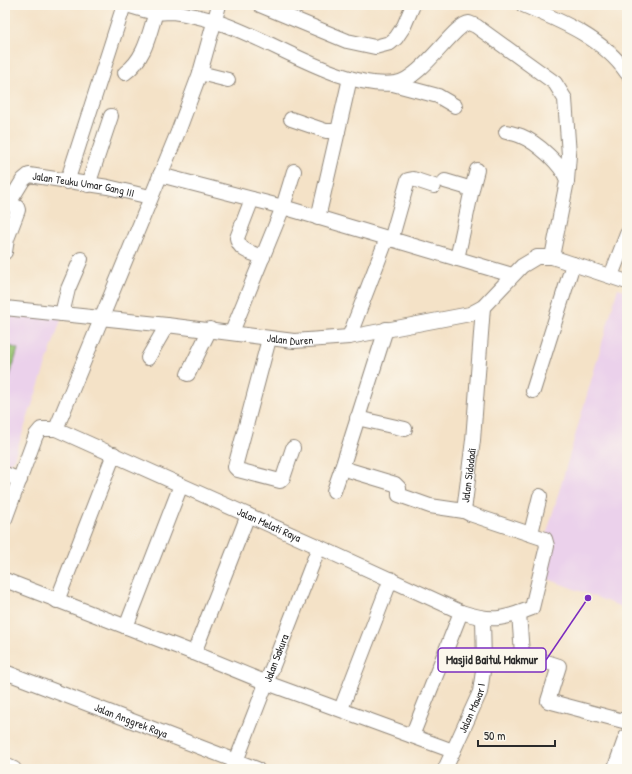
<svg xmlns="http://www.w3.org/2000/svg" width="632" height="774" font-family="'Patrick Hand',sans-serif">
<style>
.built{fill:#ebd1eb}
.green{fill:#95c270;stroke:#60764e}
.lines{fill:none;stroke-linecap:round;stroke-linejoin:round}
.minor-casing{stroke:#908679;stroke-width:16}
.major-casing{stroke:#908679;stroke-width:19}
.minor{stroke:#fff;stroke-width:14}
.major{stroke:#fff;stroke-width:17}
.labels{text-anchor:middle;dominant-baseline:central;stroke-width:3.5;stroke-linejoin:round;paint-order:stroke}
.street-label{font-size:11px;fill:#2b2b2b;stroke:#fbf7ec}
.leader{fill:none;stroke:#7b2cbf;stroke-width:1.5}
.callout-dot{fill:#7b2cbf;stroke:#fbf7ec;stroke-width:1.5}
.callout{fill:#fbf7ec;stroke:#7b2cbf;stroke-width:1.5}
.callout-label{font-size:12px;text-anchor:middle;font-weight:bold;fill:#2b2b2b}
</style>
<rect width="100%" height="100%" fill="#fbf7ec"/>
<filter id="ink" filterUnits="userSpaceOnUse"><feTurbulence type="fractalNoise" baseFrequency=".025" numOctaves="2"/><feDisplacementMap in="SourceGraphic" scale="8" xChannelSelector="R" yChannelSelector="G"/><feConvolveMatrix kernelMatrix="1 2 1 2 8 2 1 2 1" color-interpolation-filters="sRGB"/></filter>
<filter id="wash" filterUnits="userSpaceOnUse"><feTurbulence type="fractalNoise" baseFrequency=".012" numOctaves="4" result="noise"/><feDisplacementMap in="SourceGraphic" scale="16" xChannelSelector="R" yChannelSelector="G"/><feGaussianBlur stdDeviation="0.9" result="paint"/><feColorMatrix in="noise" values="0 0 0 0 0 0 0 0 0 0 0 0 0 0 0 0 0 1.4 0 .05"/><feComposite in="paint" operator="in"/></filter>
<g filter="url(#wash)">
<rect width="100%" height="100%" fill="#f4e2c7"/>
<!-- built -->
<path class="built" d="M618,288L627,291V609L535,574Z
M5,307L63,314L13,461L7,464L5,463Z"/>
<!-- green -->
<path class="green" d="M5,344L18,349L5,393Z"/>
</g>
<g filter="url(#ink)">
<g class="lines">
<!-- minor casing -->
<g class="minor-casing">
<g id="minor">
<path d="M125,5C134,7 143,10 152,12C159,13 166,12 173,12C186,14 201,17 214,21C267,36 342,91 396,83C422,79 454,24 469,23L476,26L555,83L565,99L569,155L567,181L552,257"/>
<path d="M260,5L347,41L375,47L390,43L396,38L404,26L413,5"/>
<path d="M523,5C561,21 603,38 627,73"/>
<path d="M125,73C145,59 149,34 156,12"/>
<path d="M200,73L228,80"/>
<path d="M393,84L438,96L455,106"/>
<path d="M291,119L326,131H338L350,78"/>
<path d="M506,132C511,133 516,134 521,136C536,142 563,165 567,181"/>
<path d="M160,175L283,207L512,275"/>
<path d="M445,181L472,189L457,259"/>
<path d="M67,182L124,5"/>
<path d="M88,185L111,116"/>
<path d="M472,189L477,170"/>
<path d="M252,199L237,238C239,251 252,253 263,257"/>
<path d="M5,202L17,207L18,210L7,239L5,252"/>
<path id="s1" d="M9,203L23,180L29,175L108,187L150,197"/>
<path d="M318,218L338,131"/>
<path d="M391,240L408,180L413,179L434,186"/>
<path d="M611,276L627,234"/>
<path id="s2" d="M5,308L167,325L294,341L349,337L470,314L483,307L522,266L537,257H552L627,282"/>
<path d="M62,314L68,289L81,259"/>
<path d="M386,329L342,468L395,484L399,488V495L430,506L464,511"/>
<path d="M232,332L283,207L294,171"/>
<path d="M349,337L387,238"/>
<path d="M269,339L235,467L238,470L280,481L283,478L293,448"/>
<path d="M148,358L167,325"/>
<path d="M188,374L210,329"/>
<path d="M533,391L573,264"/>
<path d="M357,418L405,429"/>
<path d="M56,429L178,132L200,73L219,5"/>
<path d="M5,474L20,480"/>
<path d="M334,491L342,468"/>
<path id="s3" d="M5,519L36,435L41,429H56L319,547L461,612C492,622 502,620 532,608L547,546L545,539L470,514L464,511L473,440L483,307"/>
<path d="M531,533L540,496"/>
<path d="M5,580L194,653L267,683L453,751"/>
<path d="M57,601L114,454"/>
<path d="M519,613L522,654L559,666L548,701L627,722"/>
<path d="M126,627L181,485"/>
<path d="M194,653L248,515"/>
<path id="s4" d="M5,672L257,769"/>
<path d="M341,709L391,579"/>
<path d="M412,736L461,612"/>
<path d="M5,765L14,769"/>
<path id="s5" d="M233,769L319,547"/>
<path id="s6" d="M445,769L480,692L484,664L483,619"/>
</g>
</g>
<!-- major casing -->
<g class="major-casing">
<path id="major" d="M616,769L627,738"/>
</g>
<!-- minor -->
<use href="#minor" class="minor"/>
<!-- major -->
<use href="#major" class="major"/>
</g>
</g>
<g class="labels">
<!-- street labels -->
<g class="street-label">
<text stroke="none"><textPath href="#s1" startOffset="90">Jalan Teuku Umar Gang III</textPath></text>
<text stroke="none"><textPath href="#s2" startOffset="287">Jalan Duren</textPath></text>
<text stroke="none"><textPath href="#s3" startOffset="823">Jalan Sidodadi</textPath></text>
<text stroke="none"><textPath href="#s3" startOffset="346">Jalan Melati Raya</textPath></text>
<text stroke="none"><textPath href="#s5" startOffset="119">Jalan Sakura</textPath></text>
<text stroke="none"><textPath href="#s6" startOffset="67">Jalan Mawar I</textPath></text>
<text stroke="none"><textPath href="#s4" startOffset="135">Jalan Anggrek Raya</textPath></text>
</g>
</g>
<!-- callouts -->
<path class="leader" d="M588 598L546 660"/>
<circle class="callout-dot" cx="588" cy="598" r="4"/>
<rect class="callout" x="438" y="648" width="108" height="24" rx="4"/>
<g class="callout-label">
<text x="492" y="664">Masjid Baitul Makmur</text>
</g>
<!-- margin -->
<rect width="632" height="774" fill="none" stroke="#fbf7ec" stroke-width="20"/>
<!-- scale -->
<path d="M478 740v6h77v-6" fill="none" stroke="#2b2b2b" stroke-width="2"/>
<text x="484" y="740" font-size="12" fill="#2b2b2b" stroke="#fbf7ec" stroke-width="3" paint-order="stroke">50 m</text>
</svg>
